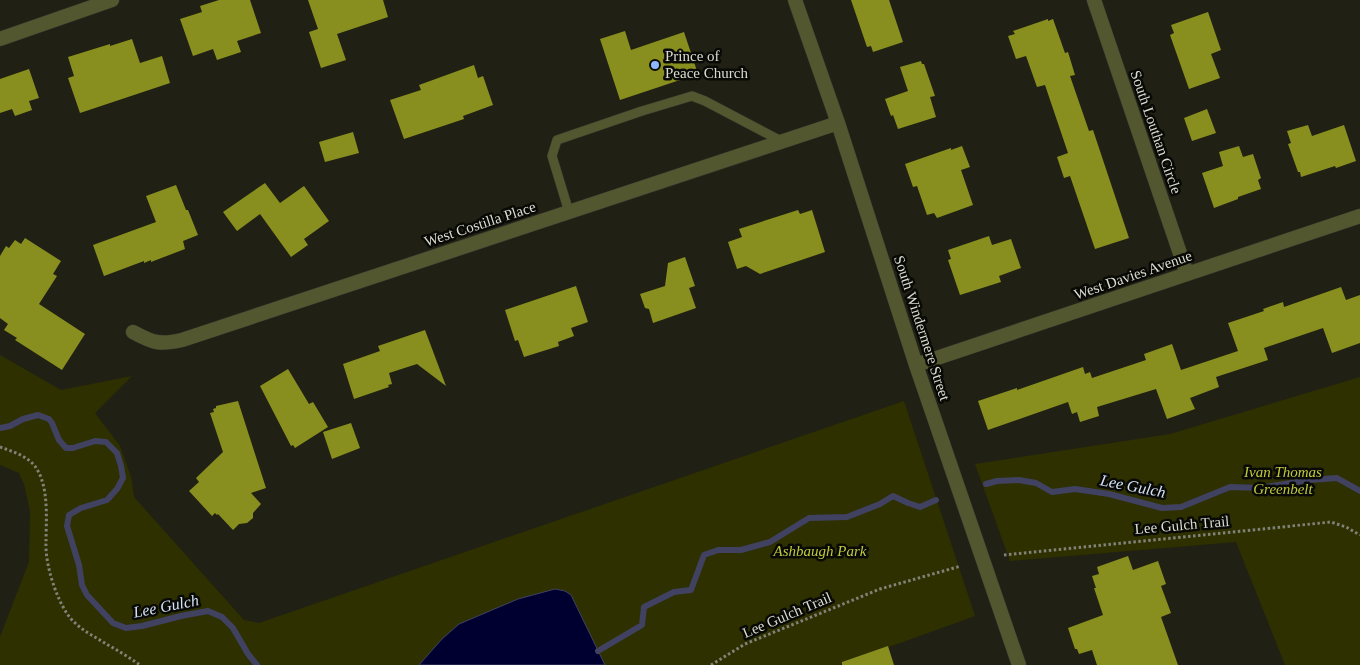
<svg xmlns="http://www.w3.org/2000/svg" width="1360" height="665" font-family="Georgia,serif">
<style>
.green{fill:#2e3000}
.water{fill:#000030;stroke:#414261}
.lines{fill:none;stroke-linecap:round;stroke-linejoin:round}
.stream{stroke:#414261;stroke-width:6}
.building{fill:#898f1f}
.service-casing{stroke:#3a3b2f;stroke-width:10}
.minor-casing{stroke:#3a3b2f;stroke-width:15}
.path{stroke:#818278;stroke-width:3;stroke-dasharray:2.5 2.5;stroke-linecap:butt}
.service{stroke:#535730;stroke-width:9}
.minor{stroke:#535730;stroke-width:14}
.poi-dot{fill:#8db9fc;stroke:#090a05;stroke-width:2}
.labels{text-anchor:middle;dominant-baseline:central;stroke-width:5;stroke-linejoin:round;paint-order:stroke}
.poi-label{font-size:15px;fill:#dadcd3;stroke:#090a05;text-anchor:start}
.street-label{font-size:15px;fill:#dadcd3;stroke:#090a05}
.park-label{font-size:15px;font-style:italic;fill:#c1ca3d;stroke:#090a05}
.water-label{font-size:16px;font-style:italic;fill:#d5e2f7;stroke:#090a05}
</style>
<rect width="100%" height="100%" fill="#202114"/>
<!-- green -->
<path class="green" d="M0,355L61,390L132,376L95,413L120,446L131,477L134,497L244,620L259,623L904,401L975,616L839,665H0V637L29,562L30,511L24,484L19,473L0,465Z
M1360,377V665H1285L1236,542L1010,561L975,464L1170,434Z"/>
<!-- water -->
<path class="water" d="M555,589L565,591L571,595L605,665H419L442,639L459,624L518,599Z"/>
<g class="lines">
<!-- stream -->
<path class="stream" d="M0,428L10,426L23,419L38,415L49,419L52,423L59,440L66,448H73L95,441L106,442L117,453L121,466L123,478L117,489L107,500L81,508L69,515L67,526L79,565L82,585L87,595L113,623L126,628L142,626L181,616L208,611L222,617L233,628L248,654L257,665
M986,484L997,481L1019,480L1036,483L1052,492L1075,489L1109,494L1162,508L1181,507L1230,487L1260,488L1309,480L1337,478L1360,491
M598,651L642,625L644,607L674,592L691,590L704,555L718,550H741L770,542L809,518L847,517L880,504L893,496L908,503L920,507L936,500"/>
</g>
<!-- building -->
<path class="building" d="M219,0H250L261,33L237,41L241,52L217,60L213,49L193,56L180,19L202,12L200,6Z
M308,0H383L388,17L337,34L346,60L321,68L309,32L318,29Z
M851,0H889L903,42L873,52L871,46L867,47Z
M1208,12L1221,50L1211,54L1220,78L1189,89L1170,35L1174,33L1171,25Z
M1048,19V21L1053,19L1065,53L1068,52L1075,75L1070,76L1089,131L1093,130L1129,238L1095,249L1070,176L1064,178L1057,157L1068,153L1045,85L1037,87L1026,56L1016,59L1008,36L1015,34L1013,31Z
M625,31L631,50L684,32L698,74L620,100L600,39Z
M132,39L140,63L162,56L170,83L80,113L68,78L74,76L68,57L110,44V46Z
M921,61L922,64H924L935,96L930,97L936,117L898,129L893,115L891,116L885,99L908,91L900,67Z
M474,65L478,78L483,76L493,105L463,116L464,119L404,139L390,100L421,90L419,85Z
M29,69L39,98L29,101L32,110L15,116L12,109L0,113V79Z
M1207,109L1216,133L1192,141L1184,118Z
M1308,125L1312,136L1344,125L1356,161L1336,168L1335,166L1301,177L1300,172H1298L1288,144L1291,143L1287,131Z
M353,132L359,153L325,162L319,142Z
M962,146L970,167L961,170L973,205L937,218L934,213L927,215L917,186L913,187L905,164L951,148V150Z
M1239,146L1243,157L1253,154L1261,178L1258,180L1261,189L1238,197V199L1214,208L1202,173L1223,166L1219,152Z
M265,183L280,203L304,186L329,221L304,239L308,245L291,257L260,214L237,231L223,212Z
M176,185L186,210H188L198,235L183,241L185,249L151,262V260L144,263V261L104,276L93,245L156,222L146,196Z
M798,210L800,214L812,210L825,252L760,274L746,266L737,269L728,242L742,237L739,229Z
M989,236L992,245L1011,239L1021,268L999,276L1001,282L960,295L948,260L951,259L948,250Z
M25,238L61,261L53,274L57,276L39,304L85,334L62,370L15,340L17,338L4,330L8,324L0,318V256L6,246L9,248L15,240L21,244Z
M685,257L695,286L689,288L696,308L653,323L649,309L645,308L640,294L665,286L668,263Z
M576,286L588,322L571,328L574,336L558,342L559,346L524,357L518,340L515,341L505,310Z
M1341,287L1346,300L1360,295V343L1332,353L1323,328L1264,348L1268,360L1216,377L1219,387L1190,398L1195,409L1167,419L1156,389L1097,407L1099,416L1080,422L1077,412L1072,414L1068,402L988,430L978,401L1017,388V390L1083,367L1085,374L1090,372L1092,378L1146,360L1144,354L1172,344L1181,370L1238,351L1228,323L1264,311L1263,309L1283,302L1284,307Z
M425,330L446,386L417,364L389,373L392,384L388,385L389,387L354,399L343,364L380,351L378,346Z
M288,369L309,404L313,402L328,427L295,448L293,445L291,446L260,386Z
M238,401L266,488L251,493L261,504L253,513V518L247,523L239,524L233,530L218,514L217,515L215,513L212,516L189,491L199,482L196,478L223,452L210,413L214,412L213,409L216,408V406Z
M351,423L360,448L332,459L323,432Z
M1128,556L1133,570L1158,561L1166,584L1161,586L1171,613L1161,617L1178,665H1097L1092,650L1079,654L1077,649H1075L1068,628L1103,615L1094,588H1096L1092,576L1099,574L1097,567Z
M888,646L894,665H842V662Z"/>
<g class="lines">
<!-- service casing -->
<g class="service-casing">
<path id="service" d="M569,212L552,156L557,140L642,111L692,96L705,101L783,142"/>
</g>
<!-- minor casing -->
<g class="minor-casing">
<path id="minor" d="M795,0L838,123L916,365L1019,665
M1094,0L1187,274
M0,39L112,0
M133,332C153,343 160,345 182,340L838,123
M916,365L1360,216"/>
</g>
<!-- path -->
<path class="path" d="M0,447C14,452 31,457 38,471C49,491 46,521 46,543C45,564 56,598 68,615C78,629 94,636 108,645C119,651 130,658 140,665
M1004,555L1331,522L1346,527L1360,535
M711,665L745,644L880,589L961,566"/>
<!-- service -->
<use href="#service" class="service"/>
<!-- minor -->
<use href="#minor" class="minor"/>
</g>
<!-- markers -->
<circle class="poi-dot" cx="655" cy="65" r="5"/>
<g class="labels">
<!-- poi labels -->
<g class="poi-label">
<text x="665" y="56">Prince of<tspan x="665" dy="17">Peace Church</tspan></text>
</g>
<!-- street labels -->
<g class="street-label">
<text transform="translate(1156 132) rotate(71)">South Louthan Circle</text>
<text transform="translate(480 224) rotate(-18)">West Costilla Place</text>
<text transform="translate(1133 275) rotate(-19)">West Davies Avenue</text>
<text transform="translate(922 328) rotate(72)">South Windermere Street</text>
<text transform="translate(1182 525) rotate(-5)">Lee Gulch Trail</text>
<text transform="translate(787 615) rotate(-23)">Lee Gulch Trail</text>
</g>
<!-- park labels -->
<g class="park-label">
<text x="1283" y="472">Ivan Thomas<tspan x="1283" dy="17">Greenbelt</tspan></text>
<text x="820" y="551">Ashbaugh Park</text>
</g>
<!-- water labels -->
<g class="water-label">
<text transform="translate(1133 486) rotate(11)">Lee Gulch</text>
<text transform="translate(166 606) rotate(-11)">Lee Gulch</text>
</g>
</g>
</svg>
